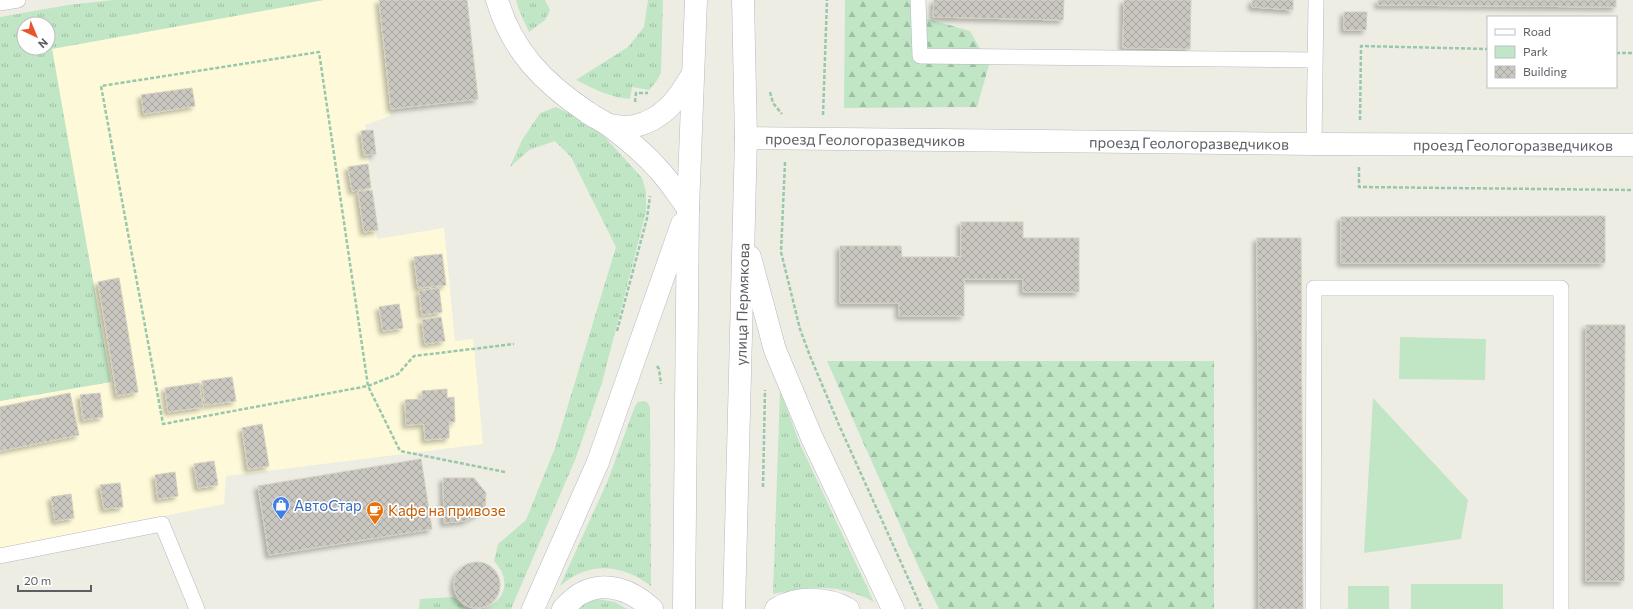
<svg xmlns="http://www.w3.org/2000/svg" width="1633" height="609" font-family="Commissioner,sans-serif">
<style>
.commercial{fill:#fefad9}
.grass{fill:url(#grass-tufts);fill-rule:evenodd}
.forest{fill:url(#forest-firs)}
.park{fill:#c0e6c5}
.building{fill:url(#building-cross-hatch);stroke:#d3d0c2;filter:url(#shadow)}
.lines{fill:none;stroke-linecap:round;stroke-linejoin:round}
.lane-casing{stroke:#b6b8be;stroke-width:16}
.street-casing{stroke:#b6b8be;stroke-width:23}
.secondary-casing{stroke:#b7b9c0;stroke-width:23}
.path{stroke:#99c7ab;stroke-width:2.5;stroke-dasharray:4 2;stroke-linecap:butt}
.lane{stroke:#fff;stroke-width:15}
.street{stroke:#fff;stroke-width:22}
.secondary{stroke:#fff;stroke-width:22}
.labels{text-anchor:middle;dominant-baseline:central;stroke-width:3.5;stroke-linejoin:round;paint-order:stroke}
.street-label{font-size:15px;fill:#5c5e64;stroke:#fff}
.shop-label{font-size:15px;fill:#366cbe;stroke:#fff;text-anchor:start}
.food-label{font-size:15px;fill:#c56008;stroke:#fff;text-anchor:start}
</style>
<defs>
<pattern id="grass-tufts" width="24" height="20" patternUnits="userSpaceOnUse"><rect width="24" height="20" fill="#c0e6c5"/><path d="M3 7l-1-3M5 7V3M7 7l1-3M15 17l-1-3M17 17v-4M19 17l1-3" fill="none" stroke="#9fbea4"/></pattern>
<pattern id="forest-firs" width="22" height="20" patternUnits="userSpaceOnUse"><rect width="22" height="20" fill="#c0e6c5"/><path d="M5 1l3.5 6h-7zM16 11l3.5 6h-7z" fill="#9fbea4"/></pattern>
<pattern id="building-cross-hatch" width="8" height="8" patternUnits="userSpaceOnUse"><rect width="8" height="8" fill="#cac7c1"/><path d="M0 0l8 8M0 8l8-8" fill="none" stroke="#a7a5a0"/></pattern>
<filter id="shadow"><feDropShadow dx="-3.5" dy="3.5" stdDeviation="2" flood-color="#0004"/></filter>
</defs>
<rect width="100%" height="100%" fill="#eeede4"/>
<!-- commercial -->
<path class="commercial" d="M324,0H379L391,109L390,116L365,125L377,239L444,228L455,341L473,339L483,444L226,476L224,504L0,548V401L110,382L52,48Z"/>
<!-- grass -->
<path class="grass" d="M113,0H324L52,49L111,382L0,401V17L68,5ZM24,24H48V48H24Z
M516,0H545L550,10L545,20L529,32L519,10Z
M648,0H663L661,73L656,82L649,90L632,87L630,99C609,97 594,89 576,80L628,47L644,27Z
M556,107L581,119L604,136L642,178L646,192V212L602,383L575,460L511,609H486C499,602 508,591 503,575C502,570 497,565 494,561L498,544L526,520L555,448L616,247L571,157L555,141L529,150L510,167L522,140L540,113Z
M780,390L800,444L874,602C838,583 811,586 773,594Z
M644,401L648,403L650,408L651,586C621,564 589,561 560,586L608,480L635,406L638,402Z
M454,597L464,607L471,609H419L420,599Z
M598,599L615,602L627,609H577L584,603Z"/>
<!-- forest -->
<path class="forest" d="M845,0H923L924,18L970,31L989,65L977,107L844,108Z
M827,361H1214V609H939L920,570Z"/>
<!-- park -->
<path class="park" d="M1400,337L1486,339L1485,380L1399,379Z
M1373,398L1468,500L1461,539L1364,553Z
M1411,584H1503V609H1411Z
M1348,586H1389V609H1348Z"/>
<!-- building -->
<path class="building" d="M379,0H467L478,99L391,109Z
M934,0H1064L1063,20L933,17Z
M1124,0H1191L1190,49L1123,48Z
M1252,0H1293V10L1252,7Z
M1378,0H1616V7L1378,5Z
M1344,12H1367L1366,30H1344Z
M192,88L195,106L144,114L141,95Z
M373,130L376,154L364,155L361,131Z
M368,164L371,188L352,191L348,167Z
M372,190L378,230L364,232L358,192Z
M1605,216V263H1341V217Z
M961,222H1023V238H1079V292H1023V279H964V316H899V303H840V246H901L902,257H961Z
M1257,238H1301L1303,609H1259Z
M442,254L446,285L418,288L414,257Z
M119,278L138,392L117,396L98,282Z
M439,288L442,312L422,315L419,291Z
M399,304L403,328L383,331L379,307Z
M441,317L445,341L425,344L422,320Z
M1586,325H1625L1624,581H1586Z
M232,377L236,401L205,405L202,381Z
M199,383L203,407L168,412L165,388Z
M447,389V398L454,397L455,422H449V438L425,440L424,424L406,425L405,400L422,399V391Z
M70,393L79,435L0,451V407Z
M100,393L103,417L83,420L80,395Z
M262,424L269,466L248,469L242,428Z
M421,459L432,529L269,555L258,486Z
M214,461L218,485L198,488L194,464Z
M175,472L178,496L158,499L155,475Z
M443,478H474L486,493L485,510L465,521L444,523Z
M120,483L123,507L104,509L100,485Z
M71,494L74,518L55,521L51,497Z
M454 585a23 23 0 1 1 46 0a23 23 0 1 1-46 0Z"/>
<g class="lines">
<!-- lane casing -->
<g class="lane-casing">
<path id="lane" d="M918,0L920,56L1315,60
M0,3L18,0
M1314,144L1316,0
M0,556L162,524L197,609
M1313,609L1314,288H1561V609"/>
</g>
<!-- street casing -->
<g class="street-casing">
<g id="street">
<path id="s1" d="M746,138L1314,144L1633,145"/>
</g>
</g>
<!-- secondary casing -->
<g class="secondary-casing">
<g id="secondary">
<path d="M497,0C512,51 544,83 587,112C594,117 603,121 610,126C627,139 644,153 658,169C669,180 678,195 688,208"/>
<path d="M609,125C617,126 627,128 635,126C664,119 678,99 692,75"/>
<path d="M750,257L775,350L812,438L893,609"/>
<path d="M533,609L598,462L682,224"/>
<path d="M563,609C568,604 575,596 582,593C607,580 633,591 652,609"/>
<path d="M684,609L688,208L696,0"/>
<path id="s2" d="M734,609L746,138L743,0"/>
<path d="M776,609C797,596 828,597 848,609"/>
</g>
</g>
<!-- path -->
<path class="path" d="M1616,53H1633
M770,92L773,103L782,114
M635,102L636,93H648
M823,115L827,0
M1360,120L1361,46L1488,49
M785,162L781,252L800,329L810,356L839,425L922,609
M1359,167V187L1633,190
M617,331L647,218L650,196
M657,366L659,369L661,384
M505,472L400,451L368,386L319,52L101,86L163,424L368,386L398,374L414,356L514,344
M763,487L765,390"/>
<!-- lane -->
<use href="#lane" class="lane"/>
<!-- street -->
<use href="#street" class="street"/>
<!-- secondary -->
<use href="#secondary" class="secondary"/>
</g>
<!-- icons -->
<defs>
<g id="shop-pin" transform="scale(0.9)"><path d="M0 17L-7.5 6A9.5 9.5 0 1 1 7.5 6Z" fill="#3f7fe0" stroke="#fff"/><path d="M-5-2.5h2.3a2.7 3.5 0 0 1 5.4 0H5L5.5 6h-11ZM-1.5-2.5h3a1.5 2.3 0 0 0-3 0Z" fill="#fff"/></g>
<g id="cafe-pin" transform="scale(0.9)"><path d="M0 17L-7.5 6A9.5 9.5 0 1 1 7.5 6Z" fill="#e8710a" stroke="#fff"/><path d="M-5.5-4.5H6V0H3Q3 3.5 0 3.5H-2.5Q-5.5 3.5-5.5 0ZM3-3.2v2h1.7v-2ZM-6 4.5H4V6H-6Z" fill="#fff"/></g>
</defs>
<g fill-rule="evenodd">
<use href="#shop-pin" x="281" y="505"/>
<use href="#cafe-pin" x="375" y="510"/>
</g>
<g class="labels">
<!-- street labels -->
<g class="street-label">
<text stroke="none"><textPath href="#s1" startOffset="119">проезд Геологоразведчиков</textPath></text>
<text stroke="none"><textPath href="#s1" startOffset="443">проезд Геологоразведчиков</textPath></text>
<text stroke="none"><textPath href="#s1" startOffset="767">проезд Геологоразведчиков</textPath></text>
<text stroke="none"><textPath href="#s2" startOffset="305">улица Пермякова</textPath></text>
</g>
<!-- shop labels -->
<g class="shop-label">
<text x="294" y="505">АвтоСтар</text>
</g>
<!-- food labels -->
<g class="food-label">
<text x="388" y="510">Кафе на привозе</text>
</g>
</g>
<!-- legend -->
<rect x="1487" y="16" width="130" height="72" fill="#ffffff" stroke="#bebfc1"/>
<rect x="1495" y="29" width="20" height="6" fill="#ffffff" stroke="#bebfc1"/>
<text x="1523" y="36" font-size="12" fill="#5c5e64">Road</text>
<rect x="1495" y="46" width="20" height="12" fill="#c0e6c5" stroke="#bebfc1"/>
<text x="1523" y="56" font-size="12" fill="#5c5e64">Park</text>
<rect x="1495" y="66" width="20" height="12" fill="url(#building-cross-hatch)" stroke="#bebfc1"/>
<text x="1523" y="76" font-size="12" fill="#5c5e64">Building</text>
<!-- north arrow -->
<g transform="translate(36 36) rotate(136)"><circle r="19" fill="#ffffff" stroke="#bebfc1"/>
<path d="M0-3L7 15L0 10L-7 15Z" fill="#e9542f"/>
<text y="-6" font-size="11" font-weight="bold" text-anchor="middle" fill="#5c5e64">N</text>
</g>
<!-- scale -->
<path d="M18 585v6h73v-6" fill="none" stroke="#5c5e64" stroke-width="2"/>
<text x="24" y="585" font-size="12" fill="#5c5e64" stroke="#ffffff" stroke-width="3" paint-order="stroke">20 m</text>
</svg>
